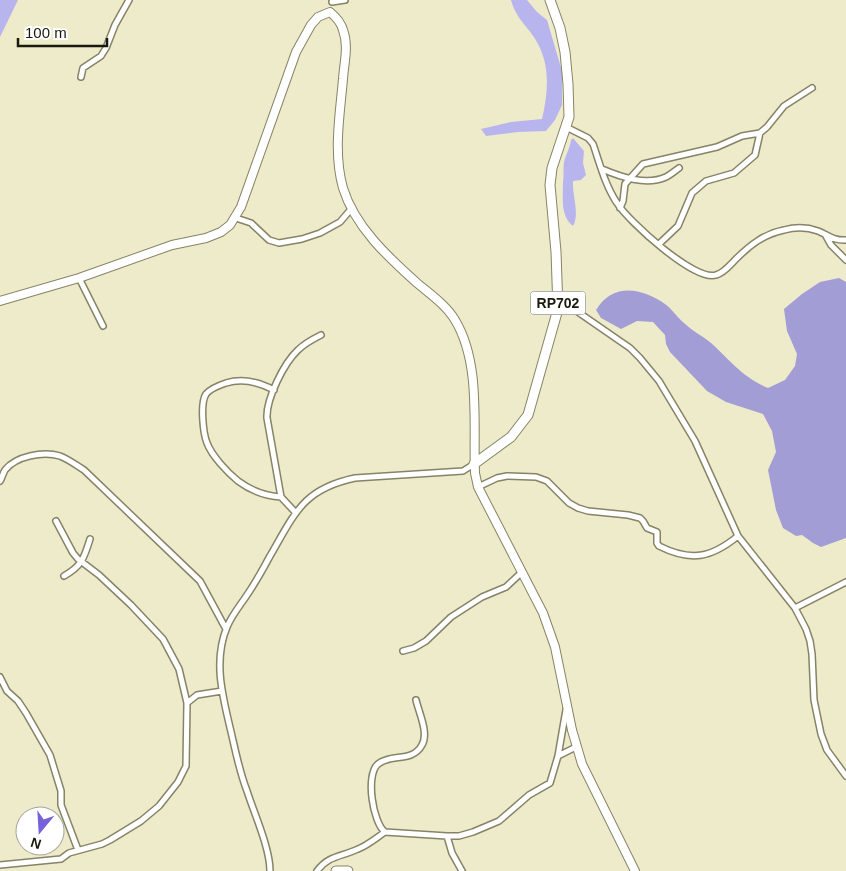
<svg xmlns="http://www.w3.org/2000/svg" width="846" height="871" font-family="Helvetica,sans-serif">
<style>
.forest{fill:#a29dd5}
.water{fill:#b8b4ed}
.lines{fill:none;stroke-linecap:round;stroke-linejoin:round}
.minor-casing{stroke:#868366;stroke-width:8}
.secondary-casing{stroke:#868366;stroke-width:10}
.primary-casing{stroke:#868366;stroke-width:11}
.trunk-casing{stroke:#868366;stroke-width:11}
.minor{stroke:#fff;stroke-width:5}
.secondary{stroke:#fff;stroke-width:8}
.primary{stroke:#fff;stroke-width:9}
.trunk{stroke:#fff;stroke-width:9}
.labels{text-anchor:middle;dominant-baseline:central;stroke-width:5;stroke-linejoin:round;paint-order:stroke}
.shield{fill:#fff;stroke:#5f5e56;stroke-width:1}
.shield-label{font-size:14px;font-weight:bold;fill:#1a190e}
</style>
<rect width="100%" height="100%" fill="#eeebcb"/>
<!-- forest -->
<path class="forest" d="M839,278L846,282V538L821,547L813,543L802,535L796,536L783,528L776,510L768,470L776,452L772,431L763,414L726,402L707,391L670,352L666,344L665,335L653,322L637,321L621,329L601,318L596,310C613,282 642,288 665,304C672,309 677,317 684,323C692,331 703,336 711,343C732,362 741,376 768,388L785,380L795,366L797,354L787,331L784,309L802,294L820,282Z"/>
<!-- water -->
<path class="water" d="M0,0H18L0,37Z
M511,0H527L537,12L547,20L562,71V105L555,120L546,131L518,132L486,136L481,129L511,122L542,119C549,89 551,59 531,33C522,21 515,15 511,0Z
M573,138L584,151L583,163L586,175L581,180L573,181C572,195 580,214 573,226C560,216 563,197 563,182C564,176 563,168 564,162C566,154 570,148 571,140Z"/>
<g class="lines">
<!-- minor casing -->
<g class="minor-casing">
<path id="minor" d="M332,2L345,0
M81,77L83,68L101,56L106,48L115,25L129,0
M566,127L588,138L593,144C600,164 605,185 617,203C628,221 695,282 716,275C724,273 730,265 736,259C750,245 764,234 784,230C795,227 807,227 818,231C828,235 834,241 846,240
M602,169C621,177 646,186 666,177C670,175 675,171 679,168
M620,208L623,201L625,184L643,164L717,147L742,136L760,133L767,127L784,106L812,88
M236,218L251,223L269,240L279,243L302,239L320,233L340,222L352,208
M826,236L831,245L846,260
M659,244L678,226L692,193L706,181L734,173L755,155L760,133
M79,278L103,326
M558,309L568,308L575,310L630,348L640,358L659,381L695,441L738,536L795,608L806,629L810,641L812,654L814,700L821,734L827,750L846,776
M274,390C259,382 243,378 226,383C220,385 210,389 206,394C200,403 203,433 207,443C212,456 227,472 238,481C250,490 266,496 281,497
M0,481C2,478 3,473 5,470C16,456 43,451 60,456C68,459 76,465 84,470L200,581L226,629
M478,487L497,478L507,476L536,477L547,481L569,503L578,508L588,511L628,515L640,518L643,521L647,528L657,532V543L659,546C691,562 711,558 738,536
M296,513L281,497L267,418C266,399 284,363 298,350C304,344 313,339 321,335
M64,576C82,566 84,558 90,539
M795,608L846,582
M403,651L414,648L426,641L451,617L482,597L506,587L522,572
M0,677L7,691L18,701L26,713L50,755L61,791V805L78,850
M416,700C419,713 429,733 422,745C412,763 392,753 378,764C365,775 373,823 385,832L447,836H459L473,832L499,821L529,795L550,783L558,756L576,747
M187,703L197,695L222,691
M558,756L566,710
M447,836L452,853L462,871
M0,865L61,859L69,853L102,844L110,840L141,821L159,806L178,782L186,766L187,703L179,669L163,639L131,605L99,575L78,559L73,553L56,521
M270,871C270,848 254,813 247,791C240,773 236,754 232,736C224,701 212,663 227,627C231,617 238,608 245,598C254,585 262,571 270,556C295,513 303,489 355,478L463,471L474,464
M317,871C329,855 341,857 358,849C368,845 376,838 385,832"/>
</g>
<!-- secondary casing -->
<g class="secondary-casing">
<path id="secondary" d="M0,301L79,278L172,245L206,238L221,232L230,225L241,207L296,52L311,25L318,17L330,12C336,17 341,22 343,30C349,46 344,63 343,79C340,114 333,153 343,188C355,227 388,257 417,283C430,294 446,305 455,320C481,363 473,425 475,473L478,487L543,613L555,647L572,730L582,764L635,871"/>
</g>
<!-- primary casing -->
<g class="primary-casing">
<path id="primary" d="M474,464L511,437L528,415L558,309L556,252L550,185L552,168L569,117L568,84L565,52L560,28L550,0"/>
</g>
<!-- trunk casing -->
<g class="trunk-casing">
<path id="trunk" d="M336,871H348"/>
</g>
<!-- minor -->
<use href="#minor" class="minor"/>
<!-- secondary -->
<use href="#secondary" class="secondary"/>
<!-- primary -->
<use href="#primary" class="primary"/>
<!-- trunk -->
<use href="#trunk" class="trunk"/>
</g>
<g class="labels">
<!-- shield labels -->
<rect class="shield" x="530.5" y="291.5" width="55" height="23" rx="4"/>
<g class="shield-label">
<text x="558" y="303">RP702</text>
</g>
</g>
<!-- north arrow -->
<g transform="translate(40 831) rotate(198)"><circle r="24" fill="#ffffff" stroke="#a3a39f"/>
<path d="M0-4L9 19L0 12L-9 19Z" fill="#7760db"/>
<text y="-8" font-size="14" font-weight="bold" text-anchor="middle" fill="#1a190e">N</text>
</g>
<!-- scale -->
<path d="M18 38v8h89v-8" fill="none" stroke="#1a190e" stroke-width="2.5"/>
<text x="25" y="38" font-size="15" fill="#1a190e" stroke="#ffffff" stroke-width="4" paint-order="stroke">100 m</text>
</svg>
